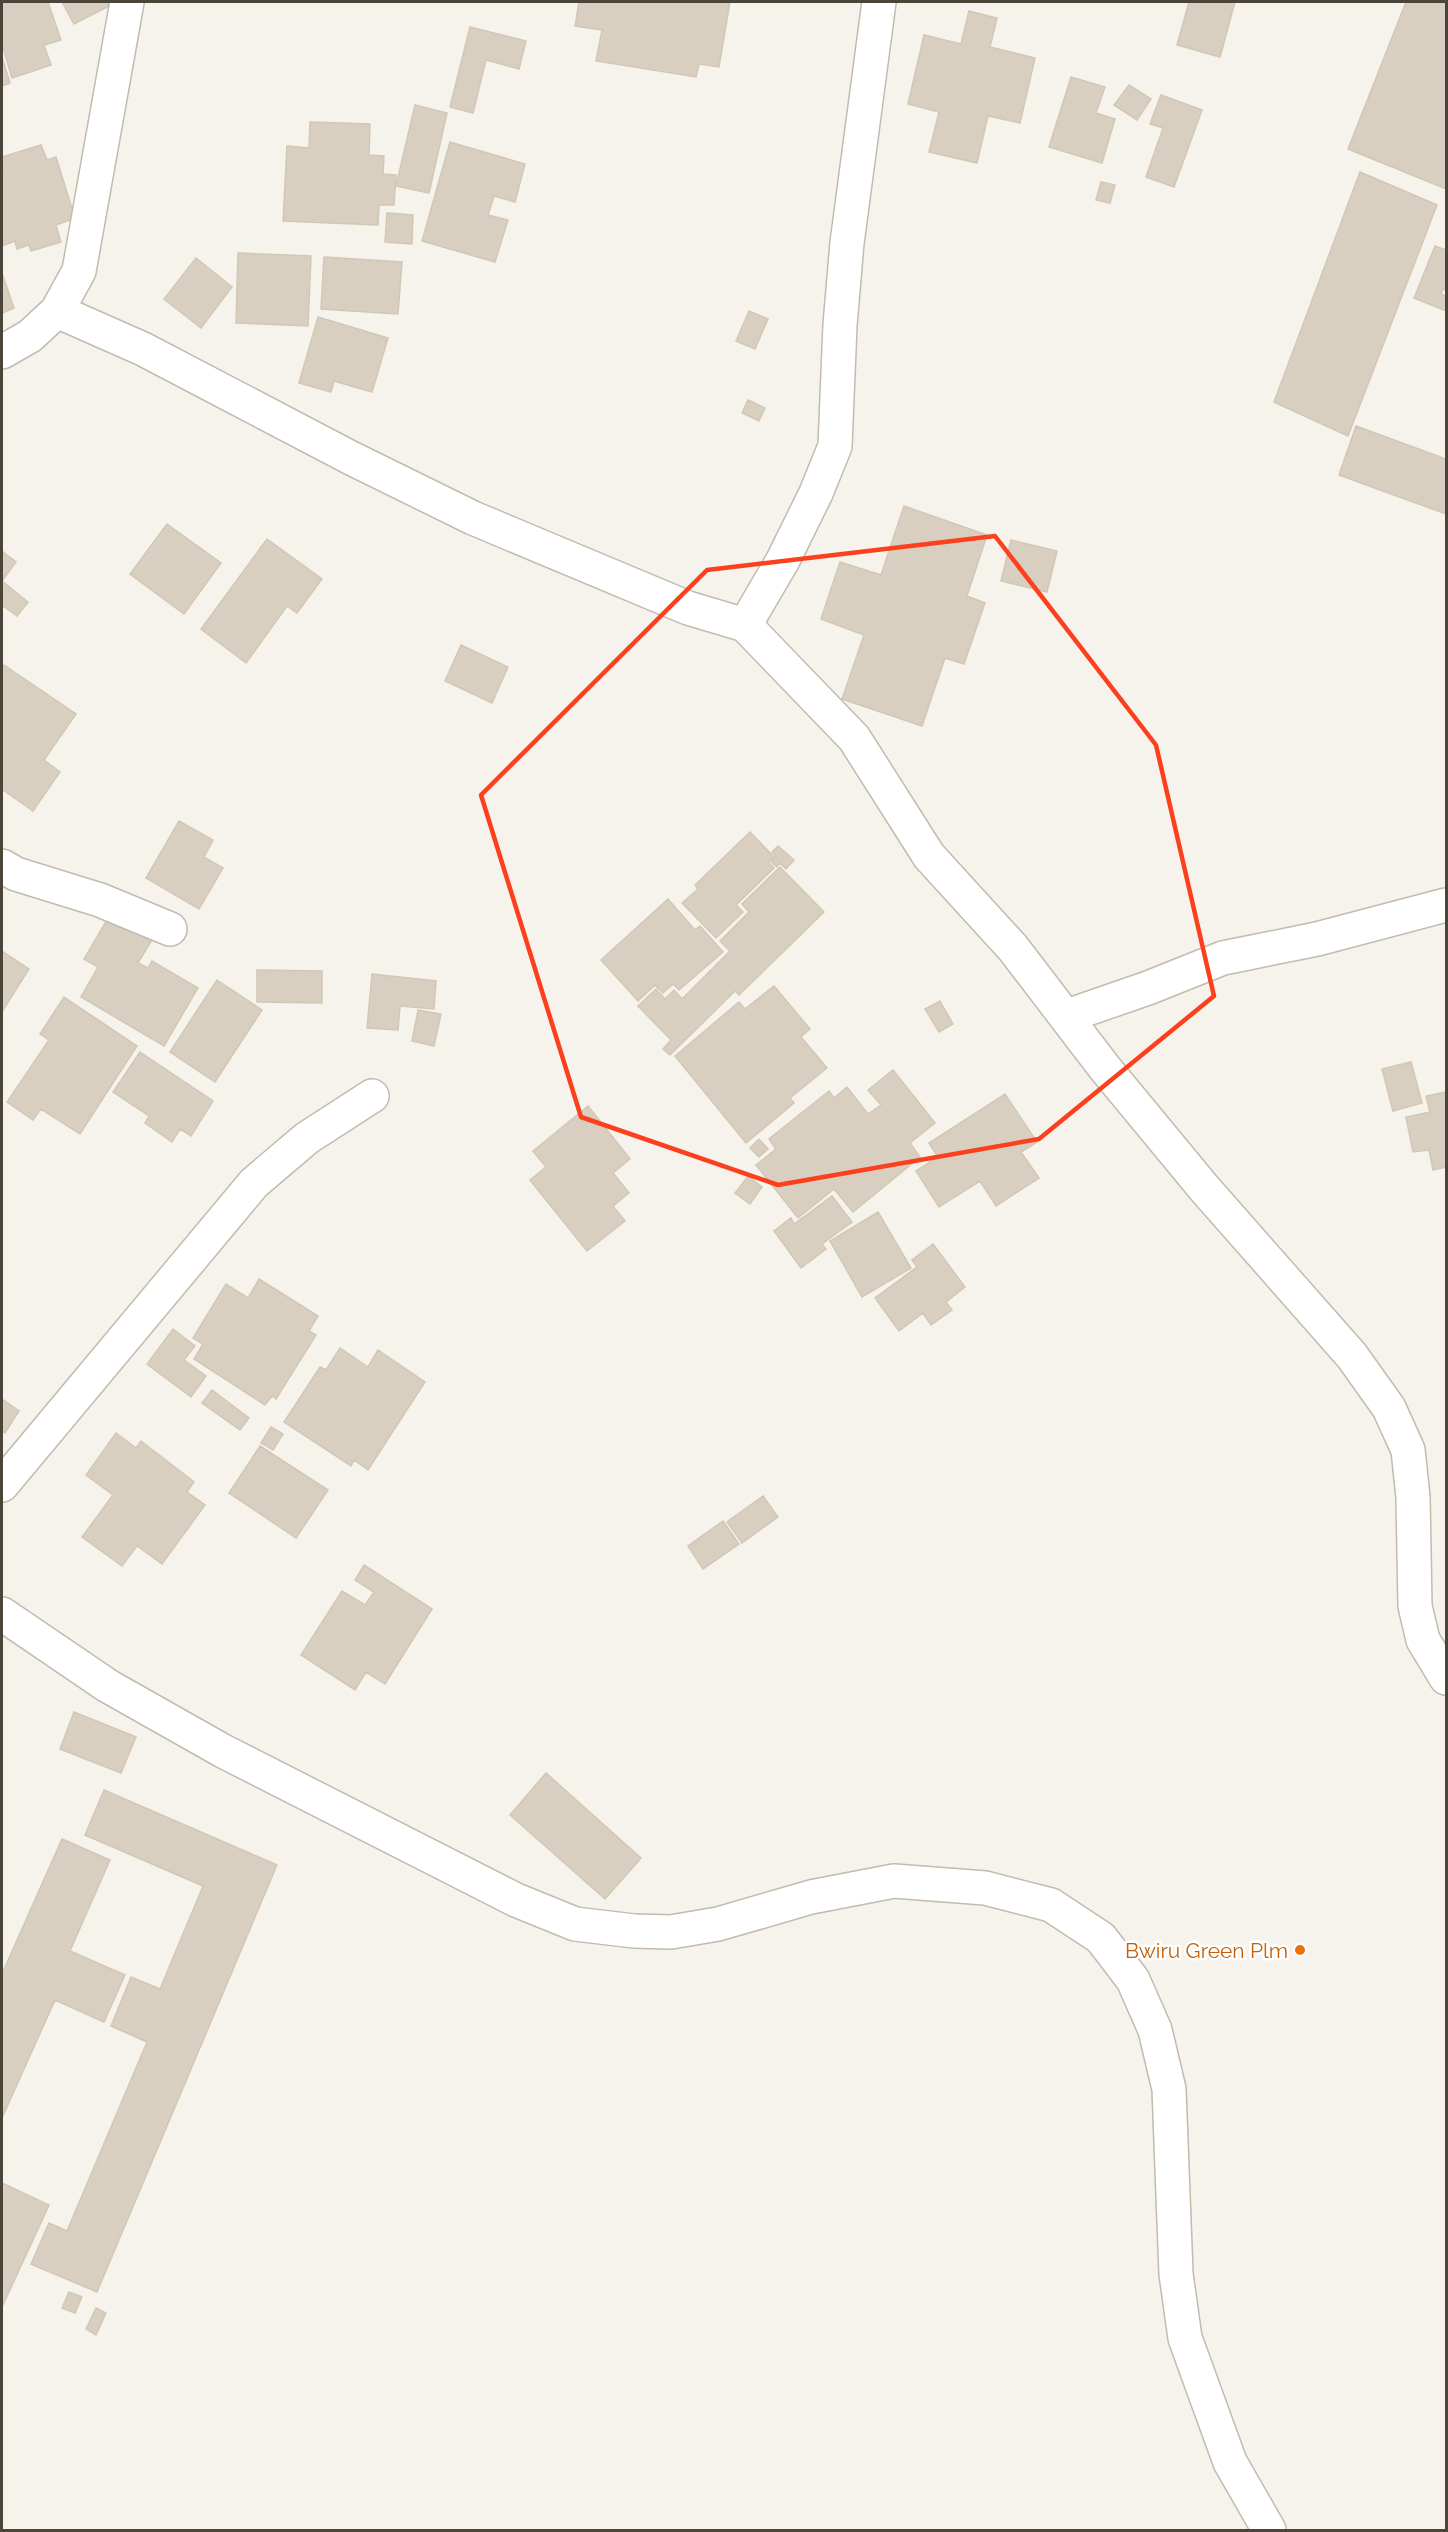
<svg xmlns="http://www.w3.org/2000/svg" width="1448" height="2532" font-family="Raleway,sans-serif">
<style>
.building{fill:#d8cfc1;stroke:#d3c7b4;stroke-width:1.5}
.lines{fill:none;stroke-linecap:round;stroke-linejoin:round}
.minor-casing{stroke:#c2bbae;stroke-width:36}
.minor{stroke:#fff;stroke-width:33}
.marked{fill:none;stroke:#fc3f1d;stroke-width:4.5;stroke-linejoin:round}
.food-dot{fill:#e8710a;stroke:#fff;stroke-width:2}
.labels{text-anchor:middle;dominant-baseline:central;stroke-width:5;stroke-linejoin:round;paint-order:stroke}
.food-label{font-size:21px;fill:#c56008;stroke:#fff;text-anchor:end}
</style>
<rect width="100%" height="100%" fill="#f6f3ec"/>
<!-- building -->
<path class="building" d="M2,2H48L61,40L44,45L51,65L12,78L2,44Z
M62,2H109L111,5L74,24Z
M579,2H730L719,67L699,64L696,77L596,61L602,30L575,26Z
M1189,2H1235L1220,57L1177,45Z
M1406,2H1446V189L1348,149Z
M969,11L997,18L990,47L1035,58L1020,123L988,116L977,163L929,152L939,112L908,104L924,35L961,44Z
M470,27L526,41L519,69L486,60L473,113L450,107Z
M2,57L10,83L2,86Z
M1071,77L1105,87L1096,113L1115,119L1102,163L1049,147Z
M1129,85L1151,99L1137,120L1114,105Z
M1161,95L1202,110L1174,187L1146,177L1163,128L1150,124Z
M415,105L447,113L429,193L396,186Z
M310,122L370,124L369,155L384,156L383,174L396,175L394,205H379L378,225L283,221L287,146L309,148Z
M450,142L525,164L515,202L494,196L488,215L508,220L495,262L422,241Z
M41,145L47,160L56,157L75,218L56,225L61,242L31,251L29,245L17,249L15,241L2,246V179L3,178L2,157Z
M1360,172L1437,205L1348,436L1274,402Z
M1101,182L1115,185L1110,203L1096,200Z
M387,213L413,215L412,244L385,242Z
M1435,246L1446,250V290L1443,289L1441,294L1446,296V311L1414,298Z
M238,253L311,256L308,326L236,323Z
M324,257L402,262L398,314L321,309Z
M196,258L232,287L201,328L164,299Z
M2,273L14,308L2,313Z
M749,311L768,319L755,349L736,341Z
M318,317L388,338L372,392L334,381L331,392L299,383Z
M748,400L765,408L759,421L742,413Z
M1356,426L1446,459V514L1339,475Z
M904,506L987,535L967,596L985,603L964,664L945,658L922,726L842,699L864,635L821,619L840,562L881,575Z
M167,524L221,563L184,614L130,574Z
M267,539L322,579L297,613L287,606L246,663L201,629Z
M1011,540L1057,551L1047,592L1001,581Z
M2,551L16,562L2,581L28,602L17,616L2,605Z
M461,645L508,667L492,703L445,681Z
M4,665L76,714L44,760L60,772L33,811L2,789V668Z
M179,821L213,840L204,857L223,868L199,909L146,878Z
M750,832L774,857L768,862L774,868L736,905L743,912L716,938L682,903L698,889L695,885Z
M778,846L794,860L786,869L780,863L777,867L771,862L776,856L772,852Z
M780,867L824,912L739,995L735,991L670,1055L663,1049L671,1040L638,1006L656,989L665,999L674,990L682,999L730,951L720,941L749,912L742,904Z
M668,899L695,930L700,926L723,952L679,990L673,984L663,993L655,985L638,1001L601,960Z
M111,913L153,938L138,963L148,968L152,961L198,988L164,1046L81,997L98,967L84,959Z
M2,951L29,969L2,1012Z
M257,970L322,971V1003L257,1002Z
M372,974L436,981L434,1009L400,1006L398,1030L367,1028Z
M217,980L262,1010L215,1082L170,1052Z
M774,986L810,1029L801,1037L827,1068L790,1098L794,1103L746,1143L675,1056L739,1002L745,1009Z
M64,997L137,1046L80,1134L41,1109L33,1120L7,1102L49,1040L40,1034Z
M940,1001L953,1024L939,1032L925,1009Z
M418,1010L441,1014L434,1046L412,1041Z
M140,1052L213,1101L191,1136L180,1129L172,1142L145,1123L149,1116L113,1092Z
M1411,1062L1422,1103L1393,1111L1382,1069Z
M893,1070L935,1123L910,1143L920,1157L853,1212L834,1189L798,1218L756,1165L776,1149L769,1139L829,1091L834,1098L847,1087L868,1114L881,1105L868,1090Z
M1446,1092V1167L1433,1170L1429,1150L1413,1152L1406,1117L1430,1112L1426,1096Z
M1005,1094L1037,1142L1021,1152L1039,1178L996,1206L980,1181L939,1207L916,1171L938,1157L929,1143Z
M588,1106L630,1159L613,1173L629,1193L613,1206L625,1221L587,1251L530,1180L546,1167L533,1151Z
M759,1139L768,1149L759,1157L750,1148Z
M748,1176L762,1187L750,1204L735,1193Z
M832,1196L852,1222L822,1244L826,1249L801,1268L774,1231L791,1218L794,1224Z
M878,1212L911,1268L862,1297L830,1241Z
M933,1244L965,1287L946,1302L952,1310L931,1325L923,1313L899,1331L875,1298L917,1267L912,1260Z
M259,1279L318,1316L309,1331L316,1335L276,1399L272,1396L265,1405L194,1359L203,1344L193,1338L226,1284L248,1298Z
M173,1329L195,1346L184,1360L206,1376L191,1397L147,1364Z
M340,1348L368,1367L378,1350L425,1382L368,1470L354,1460L351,1466L284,1422L320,1367L326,1370Z
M212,1390L249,1418L240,1430L202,1403Z
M2,1399L19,1411L5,1433L2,1431Z
M271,1427L283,1434L273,1450L261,1443Z
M116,1433L136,1448L141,1441L194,1482L187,1492L205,1505L162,1564L137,1546L122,1566L82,1537L113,1495L86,1475Z
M260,1446L328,1490L296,1538L229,1493Z
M763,1496L778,1517L742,1543L727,1522Z
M723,1521L739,1544L703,1569L688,1546Z
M364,1565L432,1609L385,1684L366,1672L355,1690L301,1655L342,1591L365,1605L374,1592L355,1580Z
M74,1712L136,1737L121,1773L60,1749Z
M546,1773L641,1858L605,1899L510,1815Z
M104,1790L277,1865L97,2292L31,2264L49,2223L67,2231L147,2042L111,2026L131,1977L160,1989L203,1886L85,1835Z
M62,1839L110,1860L70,1951L125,1975L104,2022L55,2000L2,2118V1974Z
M2,2183L49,2205L3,2305L2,2304Z
M69,2292L82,2297L75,2313L62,2308Z
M96,2308L106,2313L96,2335L86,2329Z"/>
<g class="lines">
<!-- minor casing -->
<g class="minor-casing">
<path id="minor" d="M57,311L143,349L351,458L473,518L688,608L745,625L854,738L929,856L1013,948L1104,1067L1204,1188L1352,1356L1389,1408L1408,1450L1413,1497L1415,1606L1423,1640L1446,1678
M2,352L30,336L57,311L79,271L127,2
M745,625L783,560L816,493L835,446L840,325L847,243L879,2
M2,866L16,874L100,900L170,929
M1067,1016L1148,988L1223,958L1317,939L1446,905
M2,1485L254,1183L307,1138L372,1096
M2,1614L108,1686L223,1751L516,1900L575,1924L634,1931L671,1932L718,1924L811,1897L894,1881L985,1888L1051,1905L1101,1938L1133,1980L1155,2030L1169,2089L1176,2274L1185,2338L1230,2462L1269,2530"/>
</g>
<!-- minor -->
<use href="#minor" class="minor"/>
</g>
<!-- marked area -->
<path class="marked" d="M995,536L1156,745L1214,996L1039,1139L778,1185L581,1117L481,795L707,570Z"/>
<!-- markers -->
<circle class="food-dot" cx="1300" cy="1950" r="6"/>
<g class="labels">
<!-- food labels -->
<g class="food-label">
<text x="1288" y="1950">Bwiru Green Plm</text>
</g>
</g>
<!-- border -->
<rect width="1448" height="2532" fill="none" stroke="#4b4439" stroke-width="6"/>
</svg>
